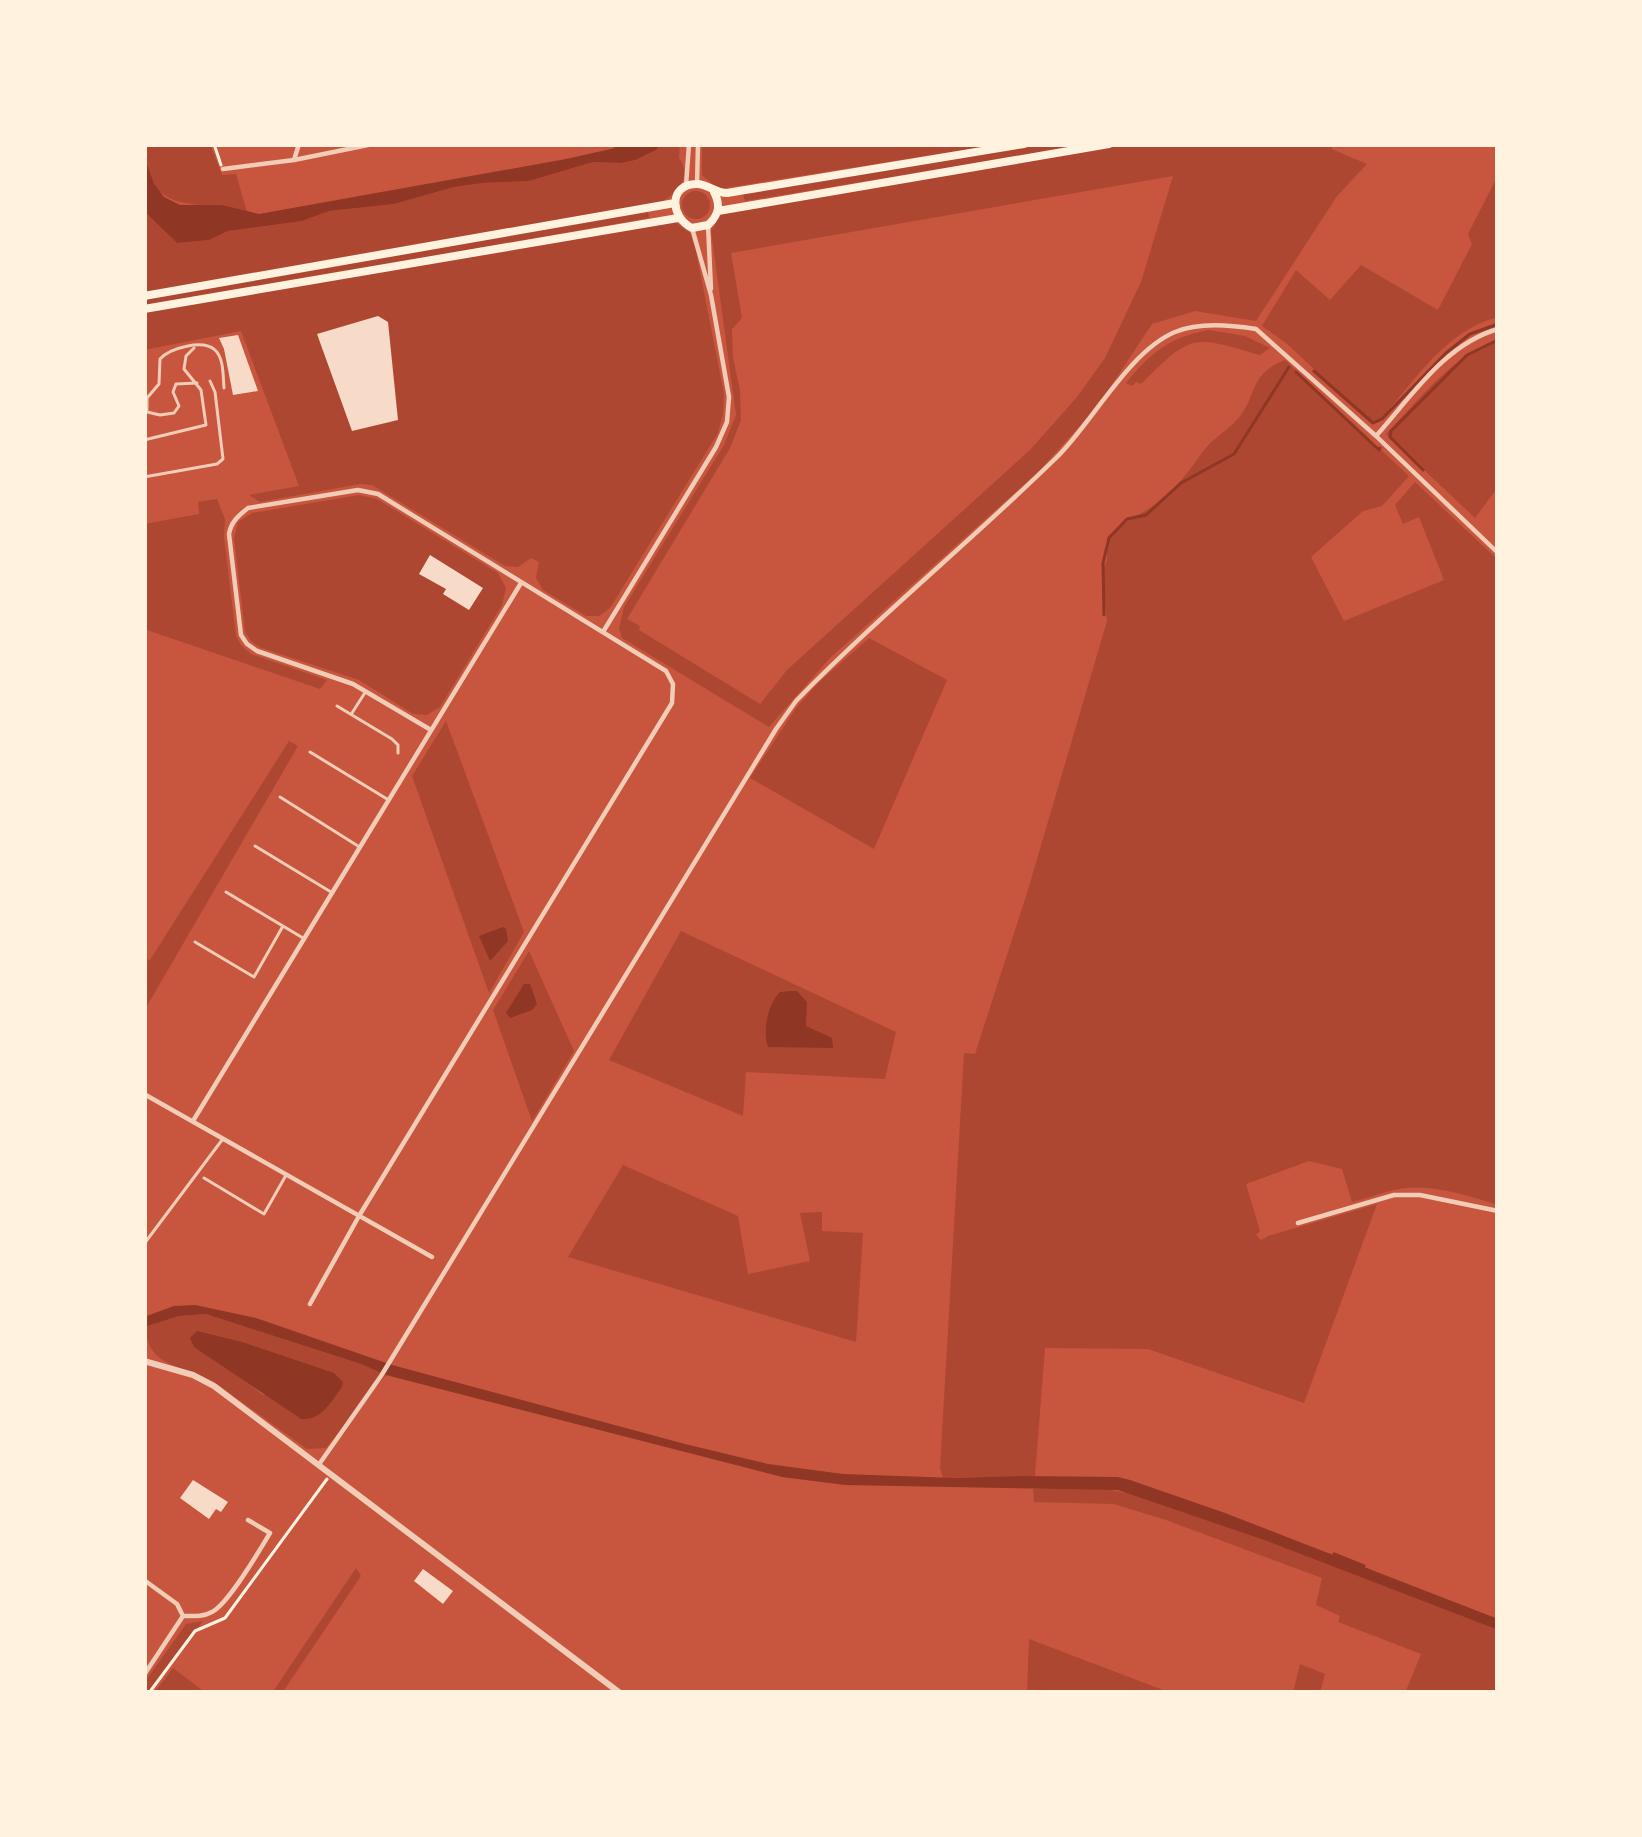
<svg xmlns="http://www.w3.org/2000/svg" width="1642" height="1837" font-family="Arial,sans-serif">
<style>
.green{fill:#ae4732;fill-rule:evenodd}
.water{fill:#8f3625}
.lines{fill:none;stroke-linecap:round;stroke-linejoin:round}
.stream{stroke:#8f3625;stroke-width:3}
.building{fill:#f7dbc8}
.path{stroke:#fff3e0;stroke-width:3}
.service{stroke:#f1ccb7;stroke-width:3}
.minor{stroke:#f1ccb7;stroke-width:4.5}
.tertiary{stroke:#f1ccb7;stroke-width:6}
.primary{stroke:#fff3e0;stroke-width:8}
</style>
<rect width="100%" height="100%" fill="#c8553d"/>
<!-- green -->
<path class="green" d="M144,144H210L222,175L236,174L247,212C198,199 144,218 144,144Z
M661,144H680L679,158C693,177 677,194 659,203L144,293V211L177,243L209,240L228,231L302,221L329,211L394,204L454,187L483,183L529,181L593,162L621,163L637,160L656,150Z
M702,144H1000L718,189L702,175Z
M1044,144H1090L745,201L743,194Z
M1129,144H1331L1332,149L1367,164L1337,196L1256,321L1195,311L1152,324L1097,407L1038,472L830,658L769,727L622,638L619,628L624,607L724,445L736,415L711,231L722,212ZM1173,176L1141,282L1105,358L1077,397L1030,450L787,670L760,704L639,630L640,626L627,619L730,448L741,420L740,390L733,358L732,329L742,318L731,253Z
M1498,175V317C1445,330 1412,384 1378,423L1370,421L1286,343L1262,326L1296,270L1330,300L1361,265L1438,310L1472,244L1468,234Z
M682 205a14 14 0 1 1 28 0a14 14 0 1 1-28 0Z
M648,211L649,218L144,307V299Z
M674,221L690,233L696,251L724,394L723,414L718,433L610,608L599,616H586L543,590L536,578L539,562L531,558L518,567L505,566L372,485L360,484L260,502L249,495L299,486L241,331L144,350V312Z
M1209,330L1245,336L1270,348L1260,355C1192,335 1192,333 1141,384L1136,382L1132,386L1126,383C1150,353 1170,337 1209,330Z
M1498,339V487L1475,518L1386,434C1420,399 1452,356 1498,339Z
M1285,360L1409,476L1382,506L1363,511L1311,557L1344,621L1444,580L1419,517L1403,524L1395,505L1415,482L1498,560V1205C1465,1195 1425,1181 1390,1191C1378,1194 1365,1199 1352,1202L1342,1169L1309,1161L1246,1184L1260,1231L1256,1235L1261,1240L1268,1236L1377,1204L1304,1403L1148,1349L1045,1348L1035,1476L943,1478L940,1468L964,1053L975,1054L1027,893L1107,621L1102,573L1107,560V538C1122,520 1143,515 1161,500C1179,486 1191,468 1204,450C1212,440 1223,433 1233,424C1259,400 1245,376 1285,360Z
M359,495L377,499L498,573L506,588L502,605L440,707L427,715L413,714L359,680L259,647L251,641L245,632L234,538L238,522L252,513Z
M217,499L225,519L224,537L236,636L241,645L251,654L327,680L320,689L144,629V524L199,514L198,502Z
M869,638L947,680L874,849L750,778L796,708L818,683Z
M446,721L524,932L489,993L412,776Z
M289,741L298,746L147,1006L144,1005V958L150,960Z
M681,931L896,1032L885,1079L746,1072L743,1116L609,1060Z
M529,951L574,1051L532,1121L493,1010Z
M623,1165L738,1216L748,1274L810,1261L800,1213L822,1212V1231L863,1233L856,1342L568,1257Z
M206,1314L361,1364L386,1375L326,1448L307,1449L214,1382C185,1366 145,1367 146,1326L179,1316ZM235,1374L342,1382L263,1395Z
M1033,1489H1106L1137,1495L1267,1541L1498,1630V1693H1405L1421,1654L1338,1622L1340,1616L1316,1605L1322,1578L1166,1520L1114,1504L1034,1502Z
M356,1568L361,1576L282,1693H272Z
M203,1621L147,1693H144V1683L186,1624Z
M1029,1639L1171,1693H1027Z
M1300,1664L1325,1674L1320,1693H1293Z
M173,1668L206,1693H154Z"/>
<!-- water -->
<path class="water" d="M622,144H661L656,150L636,160L621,163L593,162L529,181L483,183L454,187L394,204L329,211L302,221L228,231L209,240L177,243L144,211V156L154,184L164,197L180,205H222L259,214L566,159L611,149Z
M503,927L506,929L508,941L490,961L479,936Z
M524,984H530L537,1004L532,1010L510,1018L506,1013Z
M791,991H797L807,1002L806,1026L832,1038L833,1048L768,1047C762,1030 768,1004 780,992Z
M195,1305L256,1318L392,1365L685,1444L768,1464L843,1474L955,1478L1020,1476L1118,1477L1130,1480L1225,1513L1498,1619V1630L1267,1541L1118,1490L845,1485L782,1477L386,1375L361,1364L206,1314L179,1316L144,1327V1317L174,1306Z
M197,1331L242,1342L334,1373L343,1382L342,1387C331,1402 321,1421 301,1419L194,1347L190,1338Z"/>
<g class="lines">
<!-- stream -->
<path class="stream" d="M1314,371L1373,423L1382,419L1446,353L1470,334L1498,324
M1296,372L1379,450L1380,448
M1423,470L1390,437L1391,431L1467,355L1498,340
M1104,615L1103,563L1109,538L1127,519L1146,515L1181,483L1234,454L1289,367
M1334,1554L1364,1566
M1494,1693L1498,1684"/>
</g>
<!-- building -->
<path class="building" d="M378,316L388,322L398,420L352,431L317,334Z
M238,335L258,391L233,395L224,349L219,338Z
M430,555L483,588L469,610L443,594L446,589L419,574Z
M193,1480L228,1502L221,1512L216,1509L209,1519L180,1498Z
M423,1569L453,1591L443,1604L414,1581Z"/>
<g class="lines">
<!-- path -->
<path class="path" d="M214,144L221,165
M149,1693L195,1631L225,1618L327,1479"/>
<!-- service -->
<path class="service" d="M197,383L176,384L173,392L179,406L174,413L160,415L147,412V398L159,384L160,359C170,348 203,339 215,350C224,358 223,377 224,388
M144,440L206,425L201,390L184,369L186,356L194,348
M144,477L217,464L223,459L215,392L210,381
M337,706L392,739L398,745V753
M352,713L366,691
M310,752L387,799
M280,797L358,846
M255,846L331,892
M226,892L303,938
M195,942L254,977L283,926
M204,1178L264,1214L285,1177
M144,1244L222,1140"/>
<!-- minor -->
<path class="minor" d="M294,160L299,144
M223,169L294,160L373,144
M697,184L698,144
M686,186L689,144
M708,225L711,289
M1376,436C1411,397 1445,344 1498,329
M603,632L716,447L727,422L729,397L711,295L692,228
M144,1094L432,1257
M193,1121L521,583
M1298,1223L1394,1195H1420L1498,1211
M310,1304L359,1216L672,703L673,684L666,671L378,494L358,490L248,508C238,516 231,522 229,534L241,635L247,644L257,651L353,684L431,730
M320,1463L381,1376L776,729L796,701C879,616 971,541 1056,458C1092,423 1129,351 1175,332C1199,322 1230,325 1256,329L1376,436L1498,553
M144,1580L177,1604L183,1616L144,1675
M183,1616C193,1616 203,1617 212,1612C229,1603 259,1551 270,1533L248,1520"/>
<!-- tertiary -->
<path class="tertiary" d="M144,1344V1360
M144,1361L193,1375L214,1386L620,1693"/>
<!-- primary -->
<path class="primary" d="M714,192C721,205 719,215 708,225L692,228C670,217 668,184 697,184C708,184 715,193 727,193L1024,144
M718,211L1109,144
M144,296L675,203
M144,309L678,218"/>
</g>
<!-- border -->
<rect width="1642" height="1837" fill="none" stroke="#fff3e0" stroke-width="294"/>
</svg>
